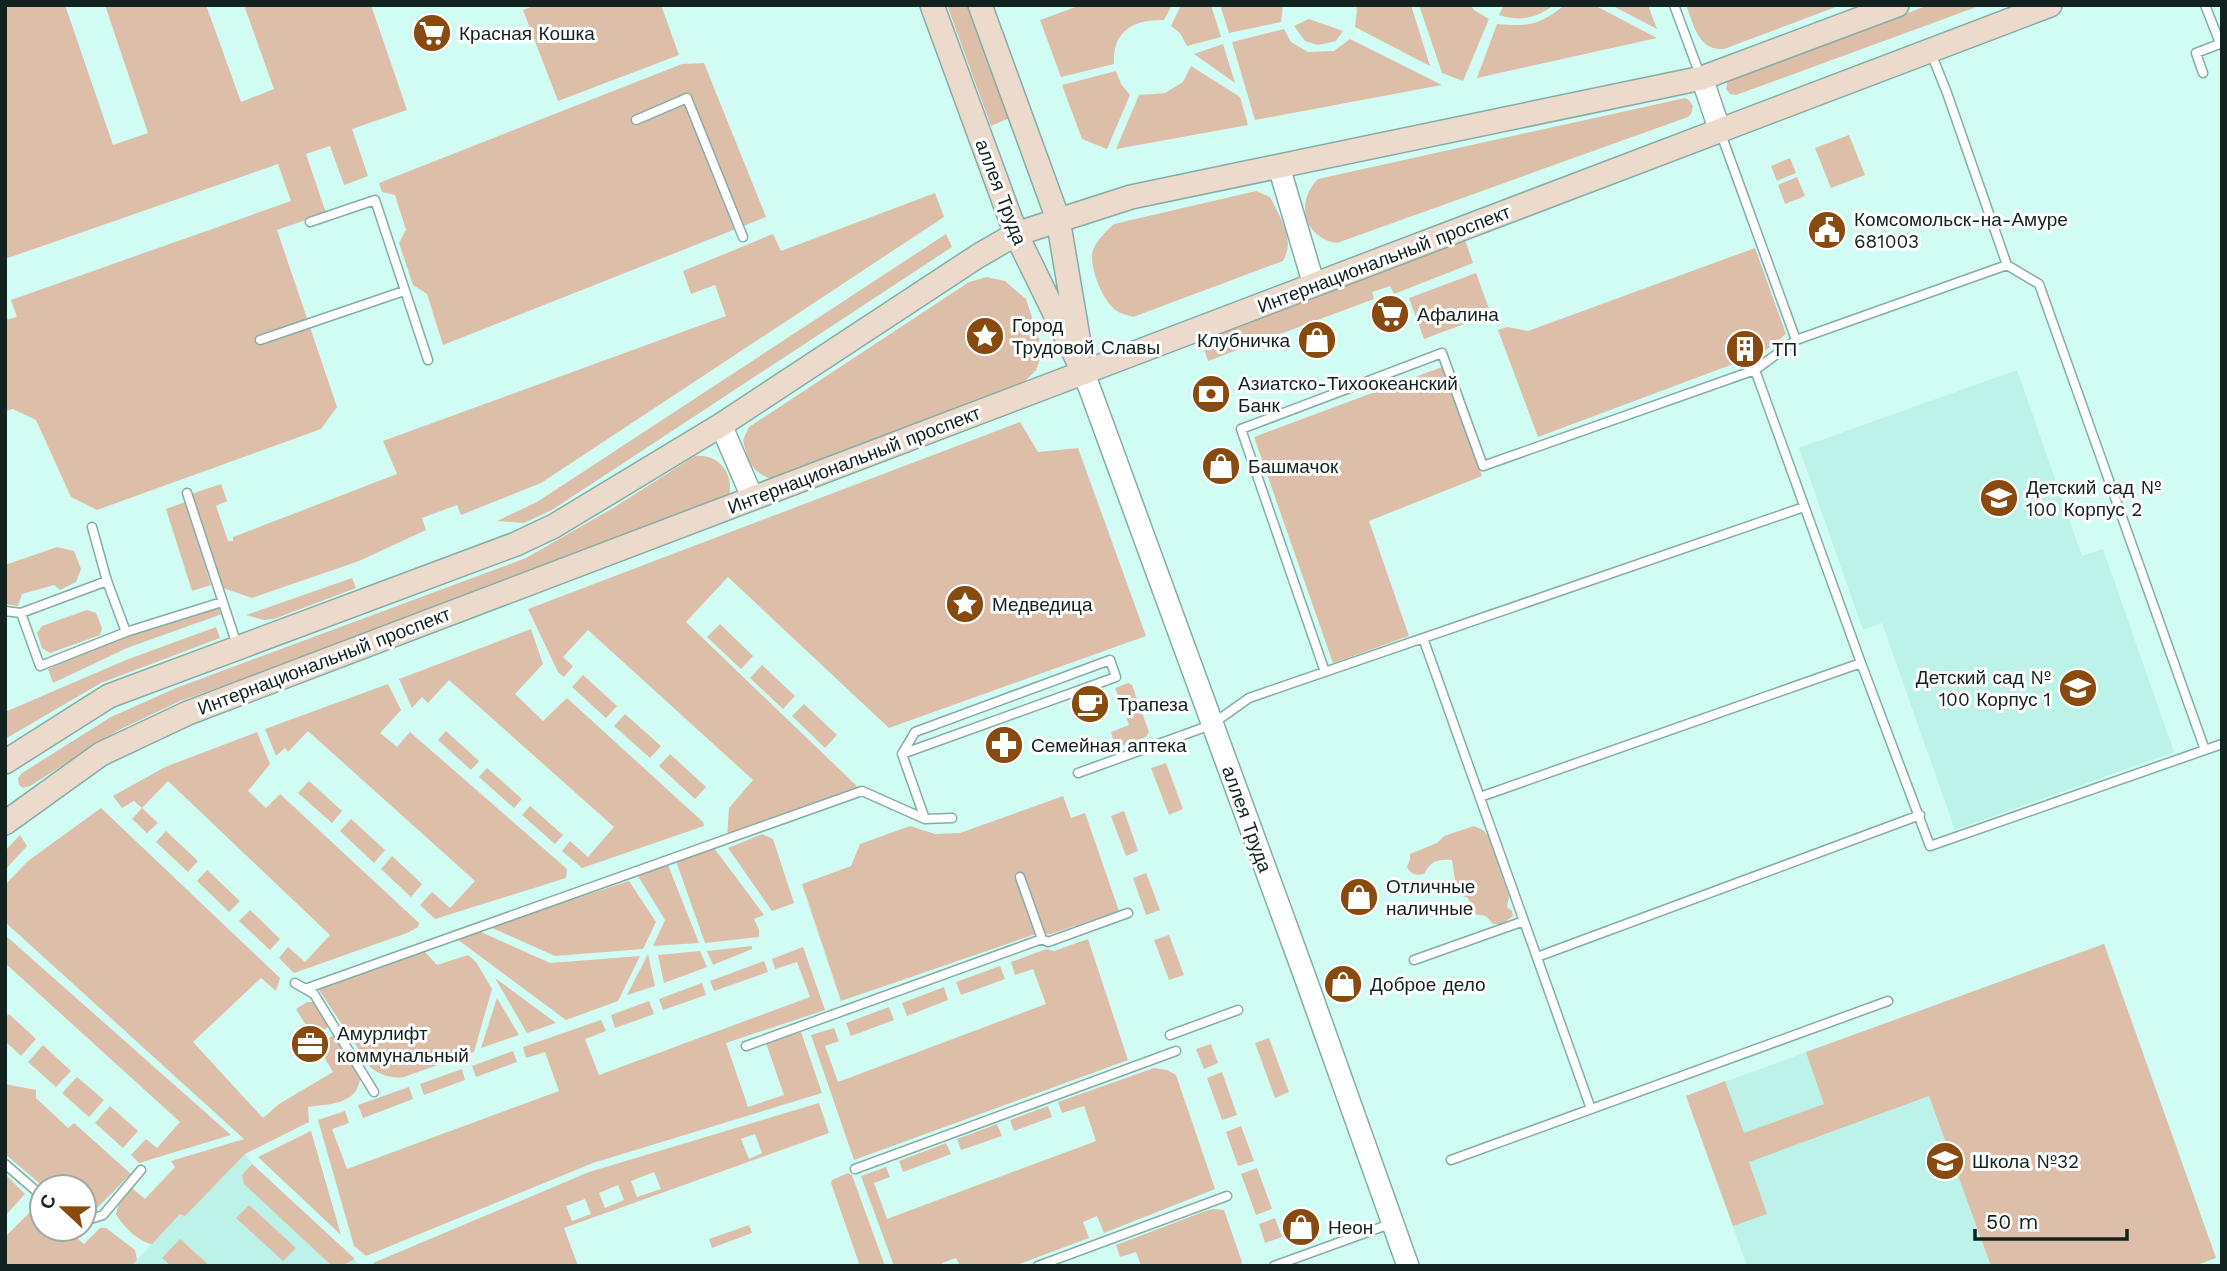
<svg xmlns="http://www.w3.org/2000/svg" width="2227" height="1271" font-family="'Work Sans',sans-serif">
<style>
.built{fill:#bdf2e9}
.green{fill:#ddbea9;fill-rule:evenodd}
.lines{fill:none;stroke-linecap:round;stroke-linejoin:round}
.service-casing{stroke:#84ada6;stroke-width:11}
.tertiary-casing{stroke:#84ada6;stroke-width:24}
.secondary-casing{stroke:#84ada6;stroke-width:26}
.service{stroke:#fff;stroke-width:8}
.tertiary{stroke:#fff;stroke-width:21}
.secondary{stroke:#ecdacc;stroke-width:23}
.labels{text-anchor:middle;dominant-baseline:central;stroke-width:6;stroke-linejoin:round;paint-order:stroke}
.poi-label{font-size:19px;fill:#12221f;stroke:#fff;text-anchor:start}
.street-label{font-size:19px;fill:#12221f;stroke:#fff}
</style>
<rect width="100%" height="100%" fill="#d1fcf4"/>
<!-- built -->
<path class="built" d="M2017,370L2082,556L2103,549L2174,752L1955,830L1882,623L1863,630L1799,448Z
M2104,944L2216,1258L2194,1266H1747L1686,1096Z
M245,1154L252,1164L361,1266H131L180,1214Z"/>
<!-- green -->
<path class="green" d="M5,5H65L113,145L148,133L105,5H206L241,102L274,89L244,5H371L407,110L352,129L368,176L344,185L330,146L306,154L326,213L277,230L337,407L321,429L97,510L71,497L36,420L13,409L5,411V320L17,317L11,300L291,201L278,164L5,259Z
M536,5H661L679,55L558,101L523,10Z
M947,5H971L1012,117L991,126Z
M1081,5H1172L1164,20C1134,19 1112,31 1114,64L1061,77L1040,20Z
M1181,5H1211L1221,37L1187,46L1180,33L1171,26Z
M1220,5H1283L1281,22L1229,33Z
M1356,5H1411L1430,66L1355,27L1357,10Z
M1419,5H1470L1474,10L1489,19L1463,81L1442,73Z
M1504,5H1554C1537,18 1520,22 1499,15Z
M1565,5H1594L1657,38L1477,78L1497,24C1529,27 1539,25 1565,5Z
M1611,5H1648L1657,29Z
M1686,5H1841L1724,49C1698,51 1694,25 1686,5Z
M1929,5H1982L1736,95L1730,94L1726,89L1728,80L1731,78Z
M1309,19L1343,31L1336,41L1318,45L1305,41L1294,26Z
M1284,29L1291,42L1308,52L1334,51L1350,39L1442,85L1255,120L1232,42Z
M1223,44L1235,83L1194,54Z
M704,63L766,217L443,345L427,294L413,285L399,243L406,230L395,195L382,192L379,183L682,64Z
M1191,66L1240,97L1248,125L1116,149L1139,95L1165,93L1183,82Z
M1116,71L1121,84L1130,95L1107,149L1082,139L1062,85Z
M1685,98L1689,100L1693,106L1691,114L1688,117L1337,243C1303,237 1295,202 1318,179Z
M1849,135L1865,175L1831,188L1815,148Z
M1790,158L1796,173L1777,181L1771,166Z
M1797,177L1805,196L1785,204L1778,185Z
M1256,191L1270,197C1280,218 1296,239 1283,261L1133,317C1128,315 1121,314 1117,311C1103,302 1088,266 1093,250C1097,240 1106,231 1114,224Z
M935,193L944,217L541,483L461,515L457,505L422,518L426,530L359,561L252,598L223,588L191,494L221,484L227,501L216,506L228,541H233V537L397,474L383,441L726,316L715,285L691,294L683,271L773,234L781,251Z
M946,234L952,247L552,510L524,523L497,521L537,502Z
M1463,234L1473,263L1394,294L1390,286L1372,292L1374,299L1208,361L1199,335Z
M1755,248L1786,334L1760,355L1753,335L1730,343L1736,363L1538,437L1498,330L1507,327L1528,331Z
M1476,273L1491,314L1424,339L1409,298Z
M987,277L1005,281L1026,299L1043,351L1036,370L1025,381L936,423L780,482C754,474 749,467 743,440L749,427L969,282Z
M1442,367L1482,476L1369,521L1409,636L1333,663L1254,437Z
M1020,422L1038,452L1078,448L1146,636L889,728L728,577L686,622L862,791L727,839L729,808L753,780L588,630L563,657L573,666L564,677L558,672L528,609Z
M695,456C720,453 736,476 728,499L370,634L180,701L119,730L30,786L23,788L19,785L18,778L22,773L111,717L176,688L526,558L613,508Z
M185,502L211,585L192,591L166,509Z
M57,547L74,551L81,569L76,582L60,590L54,585L22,594L18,606L5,604V565Z
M352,578L356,588L274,619L264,620L246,615Z
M220,606L222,614L127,648L53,683L48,669L126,635Z
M87,610L96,613L102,628L100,635L50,653L42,648L37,633L42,626Z
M720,624L753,656L741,669L707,637Z
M216,627L220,638L101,683L5,739V712L126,660Z
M531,629L543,664L515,694L543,721L567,698L703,822L704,826L582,868L562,851L570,841L588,857L614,827L449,680L428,703L422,697L412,708L399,679Z
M762,665L795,696L783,709L750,678Z
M583,675L617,706L606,718L572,687Z
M1128,683L1132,685L1149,732L1146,737L1116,748L1111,732L1129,725L1115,688Z
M388,684L401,710L380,733L397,747L410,732L567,869L566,878L435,919L420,905L432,892L450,908L475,881L308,731L288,752L285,748L276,756L265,729Z
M804,704L837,735L825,748L792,716Z
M625,714L661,746L650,758L614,726Z
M446,731L479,761L471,770L438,740Z
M257,732L270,764L248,791L266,808L280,794L419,923L418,927L407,933L294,973L279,958L288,947L305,962L330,935L168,781L142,808L158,823L147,833L132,819L142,808L134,801L122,808L113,796L165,767Z
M670,754L706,787L695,799L659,766Z
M1166,763L1183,809L1169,815L1151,768Z
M487,768L522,799L514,808L479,777Z
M309,781L342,811L332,823L298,793Z
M1063,796L1071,818L1085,813L1119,911L1051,934L1033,935L841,1001L802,884L851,866L860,844L910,826L935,834L960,833Z
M530,806L563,835L555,844L522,815Z
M101,808L280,978L276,991L261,978L193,1042L263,1118L279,1104L333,1072L317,1045L334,1035L360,1079C357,1105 327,1104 308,1107L309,1122L245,1154L185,1216L180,1214L152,1244C138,1242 122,1225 116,1214L118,1206L132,1188L145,1199L175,1167L171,1161L244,1139L5,922V885L28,861Z
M1124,811L1138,851L1126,856L1111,816Z
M351,819L385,850L374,863L340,831Z
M1474,826L1483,830L1488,836L1509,895L1507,907L1512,911L1513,916L1502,924H1493L1486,916L1475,914L1468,898L1457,894L1452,860C1437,859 1431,861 1424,874C1415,876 1411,874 1407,867L1410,859V854L1437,843L1444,836Z
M166,831L198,861L188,872L156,842Z
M762,834L773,839L794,903L772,911L728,848Z
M20,835L27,846L5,870V851Z
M714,848L764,915L754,919L759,930V937L705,943L676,861Z
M392,856L422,884L411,897L381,869Z
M668,865L699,943L653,946L665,920L638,876Z
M207,870L240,901L229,912L197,881Z
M1146,873L1160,910L1146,915L1133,878Z
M629,881L656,922L643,949L555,956L490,927Z
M250,910L280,939L270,950L239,921Z
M481,932L550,963L640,956L618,1001L566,1020L457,939Z
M5,935L231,1135L139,1163L131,1155L146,1139L157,1148L180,1122L5,963Z
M1169,935L1184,975L1169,980L1154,940Z
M1088,939L1128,1060L854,1160L811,1035L834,1028L839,1041L825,1046L838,1082L1046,1004L1033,969L1015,975L1011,962L1046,949L1054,951Z
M2104,944L2216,1258L2194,1266H1991L1929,1096L1749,1162L1767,1214L1733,1226L1686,1096L1725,1081L1744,1133L1824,1104L1806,1052Z
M752,946V949L713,965L707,951Z
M803,947L825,1010L726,1043L748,1107L784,1095L766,1043L801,1032L822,1093L593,1163L366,1256L354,1246L318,1120L345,1111L349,1123L332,1129L347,1169L559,1091L545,1052L526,1058L523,1047L601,1020L606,1031L585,1039L599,1075L810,997L797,962L775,969L772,959Z
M423,950L437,965L468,955L476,962L492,989L474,1052L404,1077C391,1079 381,1075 371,1068L317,987Z
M700,951L707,967L664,983L658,955Z
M648,954L655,986L627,995Z
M764,961L768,972L714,991L710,981Z
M1000,966L1005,979L961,995L956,982Z
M495,978L556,1023L527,1033Z
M702,983L706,995L663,1010L659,999Z
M944,987L948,1000L907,1016L902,1003Z
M497,998L519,1035L481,1048Z
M649,1001L654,1014L615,1028L611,1015Z
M307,1002H314L330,1026L313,1037L296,1009Z
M889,1007L894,1020L851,1036L846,1023Z
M9,1014L36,1039L21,1056L5,1041V1018Z
M1269,1038L1289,1092L1275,1098L1255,1043Z
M1211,1044L1218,1063L1204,1069L1196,1049Z
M43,1045L71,1071L56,1087L28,1062Z
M513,1051L517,1062L476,1077L472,1066Z
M1154,1068L1167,1070L1176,1075L1215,1189L1104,1233L1097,1216L1083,1222L1089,1238L1014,1266H960L956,1258L942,1263V1266H894L861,1176L886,1167L890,1177L874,1183L887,1219L1096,1141L1084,1106L1062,1113L1058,1102Z
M462,1069L465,1080L424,1095L420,1084Z
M1222,1072L1237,1115L1222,1120L1207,1078Z
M77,1077L104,1100L89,1117L62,1093Z
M5,1084L36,1090V1098L68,1128L74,1123L131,1174L90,1215L84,1217V1187H44L5,1154Z
M409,1087L413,1099L363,1118L358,1105Z
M819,1103L829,1133L564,1228L578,1266H376L373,1263L589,1172ZM755,1134L762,1153L749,1159L741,1139ZM654,1172L661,1189L637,1197L631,1181ZM618,1185L624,1200L605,1208L599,1193ZM585,1199L591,1214L572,1221L566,1206Z
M110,1106L138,1131L123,1148L95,1123Z
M1048,1106L1052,1117L1014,1131L1010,1120Z
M997,1124L1002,1136L961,1150L957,1139Z
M1241,1126L1254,1161L1238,1166L1226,1132Z
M311,1131L341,1235L258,1157Z
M946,1143L951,1154L903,1172L899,1161Z
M252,1164L355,1259L341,1266H332L244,1184L242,1175Z
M1257,1168L1272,1209L1256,1215L1241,1174Z
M848,1173L852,1175L885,1266H860L831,1183L832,1180Z
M5,1174L25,1194L5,1216Z
M249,1205L296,1248L283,1261L236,1218Z
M1215,1209L1224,1210L1242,1262L1240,1266H1141L1136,1252L1120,1257L1116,1245L1208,1210Z
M37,1210L42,1211V1229H67L84,1244L100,1228H106L135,1250L137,1260L131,1266H10L8,1264L5,1266V1237L28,1214Z
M1275,1218L1282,1237L1265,1243L1259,1224Z
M749,1225L752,1233L712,1248L709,1239Z
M180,1239L210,1266H171L162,1258Z"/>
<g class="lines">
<!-- service casing -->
<g class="service-casing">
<path id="service" d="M1674,5L1700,75
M2205,5L2220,43
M2203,73L2196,53L2222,43
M636,120L687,98L743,237
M1721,134L1796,340L1755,370L1861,663L1930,846L2205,750L2039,284L2007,265L1947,93L1931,53
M310,222L375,200L428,360
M260,340L404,291
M1796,340L2007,265
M187,493L237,645
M92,527L107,581L126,632
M5,611L21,613L107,581
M21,613L40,666L126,632L222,602
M1423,638L1591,1109
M1325,672L1241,429L1442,353L1483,466L1755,370
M2205,750L2222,744
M902,754L915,732L1110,660L1116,677L902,754L925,819
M1078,773L1211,725L1249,698L1804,507
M1480,797L1861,663
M1042,939L1048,942L1128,913
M1537,957L1920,815
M1414,960L1524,921
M295,983L314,994L374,1092
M305,989L862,791L925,819L952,818
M1170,1035L1238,1010
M746,1046L1042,939L1020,877
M1451,1160L1888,1001
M5,1164L42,1196
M855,1169L1176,1051
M84,1221L103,1215L141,1170
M1038,1266L1227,1196
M1274,1266L1390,1224"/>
</g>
<!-- tertiary casing -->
<g class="tertiary-casing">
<path id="tertiary" d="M1702,78L1720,131
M1279,167L1314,285
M1084,373L1304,974L1408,1266
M721,425L753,499"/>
</g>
<!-- secondary casing -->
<g class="secondary-casing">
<path id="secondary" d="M932,5L1016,234L1084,373
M980,5L1058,219L1080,349
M5,762L109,696L516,544L554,526L721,425L978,256L1016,234L1131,197L1702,78L1897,5
M5,823L101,754L188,713L2050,5"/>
</g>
<!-- service -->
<use href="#service" class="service"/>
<!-- tertiary -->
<use href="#tertiary" class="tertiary"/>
<!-- secondary -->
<use href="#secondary" class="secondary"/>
</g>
<!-- icons -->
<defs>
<g id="supermarket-disc" transform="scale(2.0125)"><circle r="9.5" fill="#894a10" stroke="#fff"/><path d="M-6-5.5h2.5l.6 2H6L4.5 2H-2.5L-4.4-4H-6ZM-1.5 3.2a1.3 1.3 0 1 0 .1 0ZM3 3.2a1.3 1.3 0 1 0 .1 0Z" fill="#fff"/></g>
<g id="civic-disc" transform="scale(2.0125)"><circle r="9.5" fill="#894a10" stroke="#fff"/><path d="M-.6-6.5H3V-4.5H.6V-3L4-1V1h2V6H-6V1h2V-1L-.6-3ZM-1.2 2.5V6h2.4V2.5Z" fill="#fff"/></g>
<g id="sight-disc" transform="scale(2.0125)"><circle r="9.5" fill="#894a10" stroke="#fff"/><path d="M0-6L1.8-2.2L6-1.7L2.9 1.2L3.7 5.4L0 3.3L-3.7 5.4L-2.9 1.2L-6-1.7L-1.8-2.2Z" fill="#fff"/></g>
<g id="shop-disc" transform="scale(2.0125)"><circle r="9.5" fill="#894a10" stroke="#fff"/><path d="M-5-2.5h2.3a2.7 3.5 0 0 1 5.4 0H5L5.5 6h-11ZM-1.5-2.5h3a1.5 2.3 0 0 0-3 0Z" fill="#fff"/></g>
<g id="building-disc" transform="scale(2.0125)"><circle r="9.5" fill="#894a10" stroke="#fff"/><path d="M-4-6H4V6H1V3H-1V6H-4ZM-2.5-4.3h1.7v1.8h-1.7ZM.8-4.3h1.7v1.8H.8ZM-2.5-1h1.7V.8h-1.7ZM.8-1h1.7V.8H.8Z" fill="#fff"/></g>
<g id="bank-disc" transform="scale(2.0125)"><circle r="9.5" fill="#894a10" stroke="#fff"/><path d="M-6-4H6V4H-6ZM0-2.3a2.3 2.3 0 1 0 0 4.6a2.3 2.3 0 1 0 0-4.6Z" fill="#fff"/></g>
<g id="school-disc" transform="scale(2.0125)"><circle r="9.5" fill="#894a10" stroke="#fff"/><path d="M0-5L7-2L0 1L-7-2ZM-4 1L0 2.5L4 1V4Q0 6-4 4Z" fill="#fff"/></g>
<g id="cafe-disc" transform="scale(2.0125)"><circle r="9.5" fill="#894a10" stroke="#fff"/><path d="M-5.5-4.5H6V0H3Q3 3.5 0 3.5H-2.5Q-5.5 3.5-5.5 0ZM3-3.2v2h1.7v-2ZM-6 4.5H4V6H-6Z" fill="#fff"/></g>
<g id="pharmacy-disc" transform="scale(2.0125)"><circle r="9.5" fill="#894a10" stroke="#fff"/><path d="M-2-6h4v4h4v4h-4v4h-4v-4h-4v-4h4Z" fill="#fff"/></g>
<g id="office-disc" transform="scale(2.0125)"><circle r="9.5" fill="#894a10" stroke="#fff"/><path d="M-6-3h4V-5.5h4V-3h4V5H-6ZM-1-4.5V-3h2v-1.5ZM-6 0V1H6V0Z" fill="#fff"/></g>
</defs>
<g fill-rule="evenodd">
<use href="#supermarket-disc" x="432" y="33"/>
<use href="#civic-disc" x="1827" y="230"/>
<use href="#supermarket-disc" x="1390" y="314"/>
<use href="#sight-disc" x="985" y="336"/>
<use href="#shop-disc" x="1317" y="340"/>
<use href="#building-disc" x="1745" y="349"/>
<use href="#bank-disc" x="1211" y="394"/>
<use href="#shop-disc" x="1221" y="466"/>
<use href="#school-disc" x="1999" y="498"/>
<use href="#sight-disc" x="965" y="604"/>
<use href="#school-disc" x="2078" y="688"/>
<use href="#cafe-disc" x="1090" y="704"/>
<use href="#pharmacy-disc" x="1004" y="745"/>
<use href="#shop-disc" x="1359" y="897"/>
<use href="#shop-disc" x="1343" y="984"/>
<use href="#office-disc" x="310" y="1044"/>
<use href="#school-disc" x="1945" y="1161"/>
<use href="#shop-disc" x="1301" y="1227"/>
</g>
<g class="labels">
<!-- poi labels -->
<g class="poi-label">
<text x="459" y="33">Красная Кошка</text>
<text x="1854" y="219">Комсомольск-на-Амуре<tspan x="1854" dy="22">681003</tspan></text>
<text x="1417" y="314">Афалина</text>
<text x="1012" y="325">Город<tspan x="1012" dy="22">Трудовой Славы</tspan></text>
<text x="1290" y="340" text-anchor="end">Клубничка</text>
<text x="1772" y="349">ТП</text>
<text x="1238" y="383">Азиатско-Тихоокеанский<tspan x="1238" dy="22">Банк</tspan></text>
<text x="1248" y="466">Башмачок</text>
<text x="2026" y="487">Детский сад №<tspan x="2026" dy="22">100 Корпус 2</tspan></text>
<text x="992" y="604">Медведица</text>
<text x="2051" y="677" text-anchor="end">Детский сад №<tspan x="2051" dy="22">100 Корпус 1</tspan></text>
<text x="1117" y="704">Трапеза</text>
<text x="1031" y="745">Семейная аптека</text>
<text x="1386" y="886">Отличные<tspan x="1386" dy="22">наличные</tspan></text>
<text x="1370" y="984">Доброе дело</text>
<text x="337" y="1033">Амурлифт<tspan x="337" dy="22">коммунальный</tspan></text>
<text x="1972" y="1161">Школа №32</text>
<text x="1328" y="1227">Неон</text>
</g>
<!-- street labels -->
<g class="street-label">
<text transform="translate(1001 192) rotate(69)">аллея Труда</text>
<text transform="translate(1384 259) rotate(-21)">Интернациональный проспект</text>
<text transform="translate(854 460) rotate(-21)">Интернациональный проспект</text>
<text transform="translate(324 661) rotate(-21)">Интернациональный проспект</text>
<text transform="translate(1247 819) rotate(70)">аллея Труда</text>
</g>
</g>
<!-- border -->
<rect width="2227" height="1271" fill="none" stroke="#12221f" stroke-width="14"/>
<!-- north arrow -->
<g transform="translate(63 1208) rotate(292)"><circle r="33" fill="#ffffff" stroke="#a0a7a5" stroke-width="2"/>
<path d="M0-5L12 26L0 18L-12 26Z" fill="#894a10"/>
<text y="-10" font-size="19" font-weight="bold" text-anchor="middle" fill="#12221f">С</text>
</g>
<!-- scale -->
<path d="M1975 1229v10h152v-10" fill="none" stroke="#12221f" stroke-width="3.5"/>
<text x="1986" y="1229" font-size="21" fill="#12221f" stroke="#ffffff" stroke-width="5" paint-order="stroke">50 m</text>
</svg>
